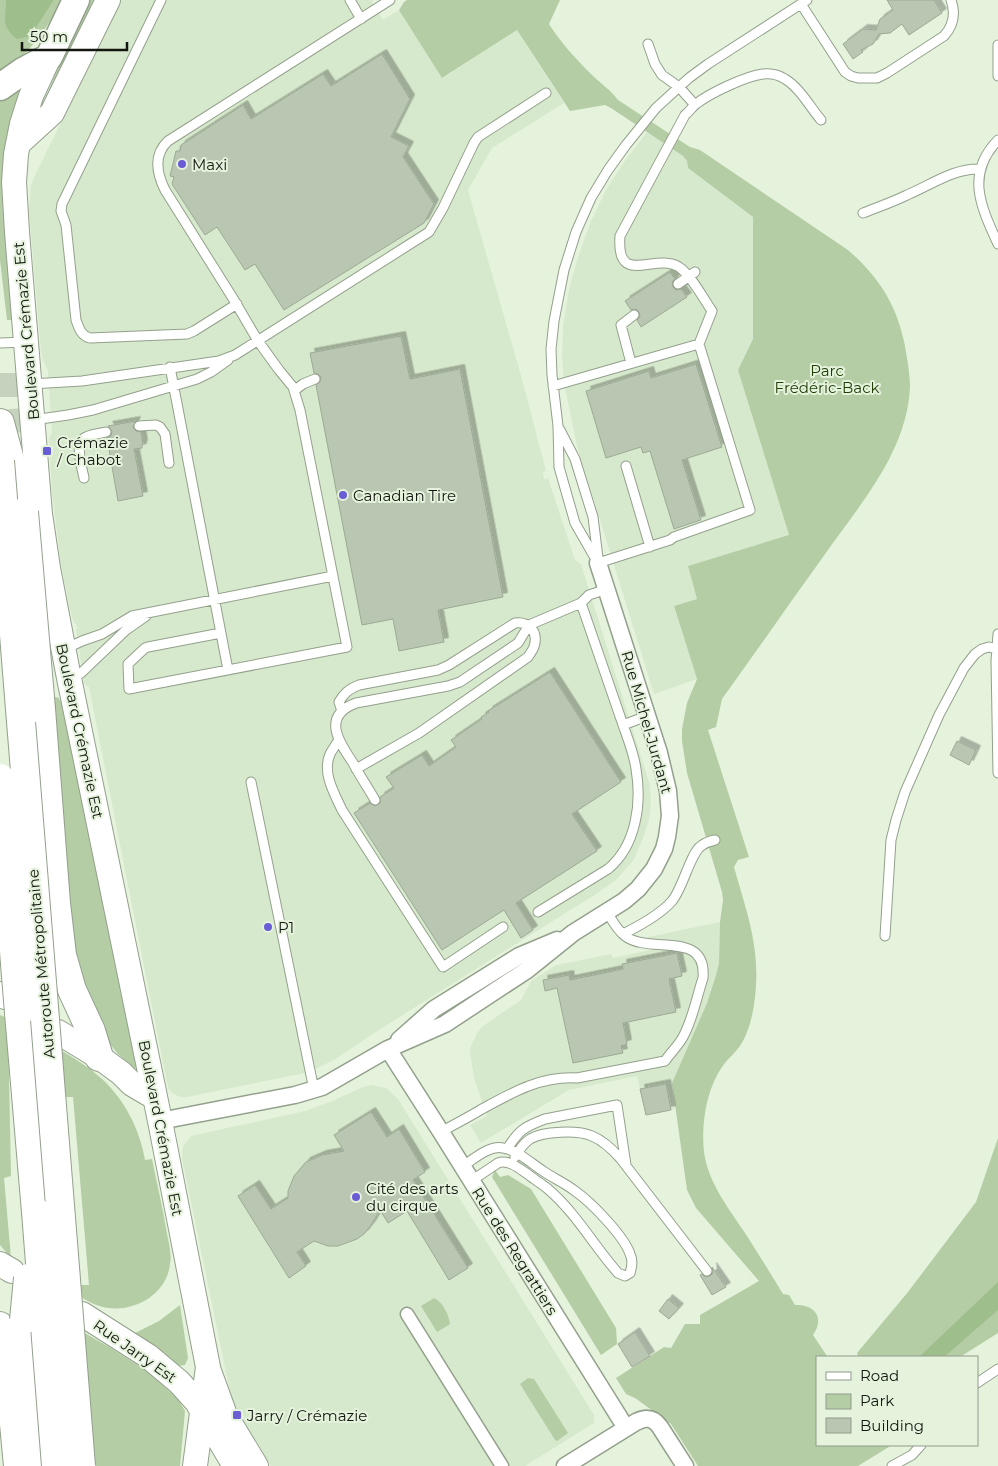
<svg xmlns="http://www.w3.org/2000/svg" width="998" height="1466" font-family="Montserrat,sans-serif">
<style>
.built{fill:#d7e9cc}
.green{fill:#b4cda5}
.forest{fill:#9ebf8b}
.building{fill:#b9c7b2;stroke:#9ca995;filter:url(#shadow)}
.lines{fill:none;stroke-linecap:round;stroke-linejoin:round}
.secondary-tunnel{stroke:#c5d2be;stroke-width:24;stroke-dasharray:24 12;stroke-linecap:butt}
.service-casing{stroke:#93a08c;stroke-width:11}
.pedestrian-casing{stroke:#93a08c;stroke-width:15}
.minor-casing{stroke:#93a08c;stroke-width:19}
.secondary-casing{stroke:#93a08c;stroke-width:26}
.primary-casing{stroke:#93a08c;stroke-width:29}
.motorway-casing{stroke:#93a08c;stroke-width:30}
.service{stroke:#fff;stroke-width:9}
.pedestrian{stroke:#fff;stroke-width:12}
.minor{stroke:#fff;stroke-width:16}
.secondary{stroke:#fff;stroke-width:24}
.primary{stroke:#fff;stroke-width:26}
.motorway{stroke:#fff;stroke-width:28}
.motorway-bridge-casing{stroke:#93a08c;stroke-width:30;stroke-linecap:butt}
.motorway-bridge{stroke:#fff;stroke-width:28}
.poi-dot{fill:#6a5cd5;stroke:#e5f3dd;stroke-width:2}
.labels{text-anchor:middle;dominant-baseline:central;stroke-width:4;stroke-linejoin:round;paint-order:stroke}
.poi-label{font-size:15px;fill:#12160f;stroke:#e5f3dd;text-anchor:start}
.street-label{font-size:15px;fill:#12160f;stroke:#e5f3dd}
.park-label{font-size:15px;fill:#213e07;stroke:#e5f3dd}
</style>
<defs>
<filter id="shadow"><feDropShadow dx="4.5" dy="-4.5" stdDeviation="0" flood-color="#0004"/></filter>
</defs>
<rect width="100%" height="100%" fill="#e5f3dd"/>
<!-- built -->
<path class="built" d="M122,0H373L372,2L383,20L399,10L400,11L443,78L517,30L564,103L492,148L468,190L522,379L546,471L543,472L544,479L548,478L575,560L581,564L650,785L651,803L649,820L642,841L633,861L615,881L596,894L374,1033L334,1060L311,1071L300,1074L187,1097H180L172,1093L168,1088L89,687L84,683L76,630L78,628L73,620L70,609L61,564L52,492L49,438L52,433L48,371L43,360L41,351L29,211L31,185L36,173Z
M647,132L683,156L687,161L688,168L753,217V339L738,370L789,536L688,566L697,599L674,606L697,679L654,694L577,446L564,383L562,358L563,327L569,289L578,257L591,221L606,190L624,162Z
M720,922L719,963L716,975L707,1003L672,1083L675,1109L646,1115L637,1076L569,1090L481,1143L470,1125L487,1116L474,1078L470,1052L471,1046L477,1033L483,1026L521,1000L531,981L556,965L611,954L613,958L650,950L648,937Z
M371,1085L386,1088L398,1099L594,1415V1423L525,1466H271L243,1420L245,1418L242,1413L239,1414L233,1401L230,1392L182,1158L183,1146L191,1136L305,1111L330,1102L363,1087Z"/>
<!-- green -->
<path class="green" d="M0,0H6L41,19L54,0H62C46,32 28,53 0,77Z
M90,0H100L42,108L66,47Z
M407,0H560L549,24C561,43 576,59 592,75C601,84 611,90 618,100L690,147L700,150L848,250C879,277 897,305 905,346C907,359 910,373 910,387C907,453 859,505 823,557C789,604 756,652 722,699L716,727L708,730L749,857L738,860L734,867C748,917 762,951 754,1005C752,1017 749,1030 743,1041C738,1051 728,1058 722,1067C706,1090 701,1125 704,1152C708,1183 730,1210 747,1236C759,1255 771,1274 783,1294L789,1295L795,1305C815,1304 825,1318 813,1335L827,1356L826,1357H817V1445H892L858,1466H698L671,1424L635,1398L626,1394L616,1378L664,1347L671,1348L685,1324H700V1315L759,1281L696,1208L687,1190L672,1083L707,1003L716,975L719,963L720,922L723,900L722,892L687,773L682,741V729L687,703L697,679L674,606L697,599L688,566L789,535L738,370L753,339V217L688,168L687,161L683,156L611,108L605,105L570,111L517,30L442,78L399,10L404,2Z
M19,87L21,89L14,320H7L0,260V101Z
M52,696L59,698L60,701H62L137,1065L135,1069L118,1054L102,1034L74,978Z
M0,1015L7,1018L8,1026L11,1176L4,1178L11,1258L0,1245Z
M61,1050C75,1059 90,1068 102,1079C125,1100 140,1130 145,1160L152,1159C157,1184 163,1209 167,1234C169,1244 172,1255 170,1264C168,1284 153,1299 135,1305C116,1312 97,1308 81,1297L79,1285H89L73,1097H64Z
M998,1138V1333L960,1357H858L857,1353L908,1292L976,1202Z
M495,1170L500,1177L508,1175L531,1189L616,1328L617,1344L601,1355L492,1177Z
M434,1298C443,1302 449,1315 450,1324L437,1332L421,1306Z
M180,1305L188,1358L185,1365L177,1366L152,1345L135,1333L159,1321Z
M83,1332L109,1347L147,1371L178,1399L185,1411L180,1466H94Z
M528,1378L534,1379L568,1433L557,1441L555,1440L520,1384Z"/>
<!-- forest -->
<path class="forest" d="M6,0H54L33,32L27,37L17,39C0,25 6,19 6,0Z
M998,1282V1310L944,1357H919Z"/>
<!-- building -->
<path class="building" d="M887,0H934L942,13L909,35L902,24L890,33L879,34L873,44L861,50L863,52L853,59L843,44L863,29L876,30L880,19L893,10Z
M382,54L410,99L391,137L409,146L403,157L434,204L424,223L284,310L255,264L245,270L217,227L205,235L172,184L174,177L170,176L176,151H180L181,145L243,105L251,119L323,74L331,86Z
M670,272L675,279L672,282L673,287L676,290L681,289L687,297L641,327L637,320L640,317L639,312L636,309L631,310L625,301Z
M401,336L410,379L460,369L503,597L438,610L444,642L399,651L393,619L362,625L316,385L320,382L321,377L318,374L314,373L310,353Z
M696,364L722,447L682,460L701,520L674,529L650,451L643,453L641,447L606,458L586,391L649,371L651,378Z
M136,421L133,427L136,431L141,432L143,445H142V448L134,449L143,496L118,501L107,438L111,436L112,431L108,426Z
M550,672L621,782L572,814L597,851L516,903L533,930L521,938L504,910L442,950L354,813L370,803L375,806L380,803V797L394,788L386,777L422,755L429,766L456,747L451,740L482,719L481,717L489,712L488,711Z
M957,741L976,750L969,765L950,755Z
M677,953L682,976L669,979L676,1012L623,1023L627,1044L621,1046L623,1053L573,1063L557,988L545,991L543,980L569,975L570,980L623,969L622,964Z
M666,1084L671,1110L646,1115L640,1089Z
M371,1112L387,1137L399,1129L425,1172L413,1180L468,1268L449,1280L407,1211L388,1223L380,1210L371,1225L364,1234L357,1239L338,1246H328L314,1241L297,1252L306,1266L289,1278L238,1196L255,1185L271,1209L288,1198V1191L294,1176L306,1162L322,1155L344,1151L334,1135Z
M712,1267L726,1287L712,1295L700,1275L702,1274L705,1277L710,1276L713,1273Z
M668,1299L679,1308L669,1319L659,1311Z
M635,1332L650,1356L632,1367L618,1344Z"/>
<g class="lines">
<!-- secondary-tunnel -->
<path class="secondary-tunnel" d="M0,385H22
M0,422L25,420"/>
<!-- service casing -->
<g class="service-casing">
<path id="service" d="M161,0L62,204L61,211L66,225L76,320C79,328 81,336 90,338L187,334L194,331L237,304
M350,0L361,19
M801,4L845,72L851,76L858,78H877L887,73L944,36C953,26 956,14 951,0
M648,44L655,64L662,75L679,87L695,105
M998,45V76
M998,140C965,174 981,207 998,244
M863,213C878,207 893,202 907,195C931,185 954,168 980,169
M678,284L695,272
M0,343L26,342
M699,344L712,311C703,298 691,275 679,267C655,252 616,288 620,236L685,115C689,112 692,107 696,104C710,93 746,76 763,74C771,73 779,75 785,79C800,88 810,107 821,120
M631,363L621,325L634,315
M170,367L228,670
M30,384L82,381L219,361L235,355L429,232L443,208L474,143L478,137L546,93
M553,386L699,344L750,510L674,537L670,540L598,563
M295,390L303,384L315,379
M33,420L68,415L93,410L197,379L211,372L228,360
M139,426L156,425L160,427L165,434L169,463
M560,430L575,459L593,517L598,558
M626,466L650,547
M84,478C82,468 75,445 83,439C88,434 99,434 106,432
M598,563L575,523L559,467L558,426L552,375L551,349L554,321L564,270L576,232L591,198L608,170L626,145L656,108L689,78L708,64L807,0
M581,603L623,725
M221,633L148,647L145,648L128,664L129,689L347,647L300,410L293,387L279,370L258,341L234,300L165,190C157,174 153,155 168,141L390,0
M998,634L996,661L998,773
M65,649L82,641L102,634L132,616L333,576
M69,678L81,673L126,630L146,616
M342,711L339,702C344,693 349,689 359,685L438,670L449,665L515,623C527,621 537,630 535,642C535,648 531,652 528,657L419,733L356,769
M338,741C336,745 332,750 330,754C322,773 334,793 342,810L443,967L503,927
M251,782L314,1090
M375,800C368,788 360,776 353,763C339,742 321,716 356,703L448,686L460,682L518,643L529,625L581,603L589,595L607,589
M538,912L608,869C636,846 642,804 636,769C634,754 628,739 623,725L647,716
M623,934C639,926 660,915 672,901C683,888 690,854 701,846C705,843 710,841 715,840
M885,936L891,840L896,820L905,792L939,715L964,668L975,654L982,649L989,647L998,649
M441,1132C455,1124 469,1117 482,1109C513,1092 541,1076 577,1078L665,1061C671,1052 680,1044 684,1035C693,1018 697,996 703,978C707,929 650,955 625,936C617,930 612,920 607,912
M507,1149C519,1130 524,1127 545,1119L617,1105L626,1165
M515,1157C519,1150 524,1143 530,1139C543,1131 578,1130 592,1136C604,1141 612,1149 620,1158L707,1271
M463,1166C474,1159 489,1145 503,1148C517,1150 531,1163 543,1171C553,1178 565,1183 575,1191C591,1202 624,1236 630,1254C633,1260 632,1267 630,1273L625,1276L618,1273C594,1246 576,1213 548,1189C542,1184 535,1180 529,1175C520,1169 509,1159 498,1163L471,1181
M977,1383L998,1369
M892,1466L912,1455L921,1445"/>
</g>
<!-- pedestrian casing -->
<g class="pedestrian-casing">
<path id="pedestrian" d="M407,1314L502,1466"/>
</g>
<!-- minor casing -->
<g class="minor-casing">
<path id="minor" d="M399,1040L434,1009L519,956L557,940
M388,1049L441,1132L626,1428
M160,1121L295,1095L322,1087L388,1049L445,1024L527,970L573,933L624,901L638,889L654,869L664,849L667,837L670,816L668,791L659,753L598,563
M565,1466L636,1422C646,1417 653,1417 660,1427L685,1466"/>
</g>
<!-- secondary casing -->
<g class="secondary-casing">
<path id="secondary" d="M49,57L31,96L22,124L16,154L14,182L17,232L40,514L48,568L69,678L160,1121L208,1367L195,1466
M18,144L52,113L108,0
M0,994L5,997
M58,1032L99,1057L121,1073L132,1084L154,1097
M0,1264L12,1271
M82,1314L148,1356L179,1382L197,1402L235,1466
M0,1324L7,1371L16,1466
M209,1371L225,1415L256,1466"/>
</g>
<!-- primary casing -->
<g class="primary-casing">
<path id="primary" d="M0,87L23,71L49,57L76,0"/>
</g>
<!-- motorway casing -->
<g class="motorway-casing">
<path id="motorway" d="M0,423L24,512
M41,709L56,903L62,955L72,990L91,1031L99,1057
M19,1013L36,1212
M24,1320L36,1466"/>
</g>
<!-- service -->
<use href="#service" class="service"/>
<!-- pedestrian -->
<use href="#pedestrian" class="pedestrian"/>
<!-- minor -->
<use href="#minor" class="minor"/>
<!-- secondary -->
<use href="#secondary" class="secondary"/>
<!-- primary -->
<use href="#primary" class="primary"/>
<!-- motorway -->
<use href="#motorway" class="motorway"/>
<!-- motorway-bridge casing -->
<g class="motorway-bridge-casing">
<path id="motorway-bridge" d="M0,461L81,1466
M24,512L41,709
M0,778L19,1013
M36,1212L56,1466
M24,1320L28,1278"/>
</g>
<!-- motorway-bridge -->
<use href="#motorway-bridge" class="motorway-bridge"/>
</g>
<!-- markers -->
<g class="poi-dot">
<circle cx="182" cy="164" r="5"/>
<rect x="42" y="446" width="10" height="10" rx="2.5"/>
<circle cx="343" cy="495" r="5"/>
<circle cx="268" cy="927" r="5"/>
<circle cx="356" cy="1197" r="5"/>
<rect x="232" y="1410" width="10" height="10" rx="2.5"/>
</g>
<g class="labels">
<!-- poi labels -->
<g class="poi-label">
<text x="192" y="164">Maxi</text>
<text x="57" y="442">Crémazie<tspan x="57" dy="17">/ Chabot</tspan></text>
<text x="353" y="495">Canadian Tire</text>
<text x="278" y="927">P1</text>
<text x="366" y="1188">Cité des arts<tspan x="366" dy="17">du cirque</tspan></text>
<text x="247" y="1415">Jarry / Crémazie</text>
</g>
<!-- street labels -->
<g class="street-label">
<text transform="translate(26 331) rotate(-95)">Boulevard Crémazie Est</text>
<text transform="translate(647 722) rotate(74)">Rue Michel-Jurdant</text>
<text transform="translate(80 731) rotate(78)">Boulevard Crémazie Est</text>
<text transform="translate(41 964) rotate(-95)">Autoroute Métropolitaine</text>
<text transform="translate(161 1128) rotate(79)">Boulevard Crémazie Est</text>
<text transform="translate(515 1251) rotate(58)">Rue des Regrattiers</text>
<text transform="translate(135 1351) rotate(35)">Rue Jarry Est</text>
</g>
<!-- park labels -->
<g class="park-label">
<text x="827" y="370">Parc<tspan x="827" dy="17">Frédéric-Back</tspan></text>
</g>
</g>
<!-- legend -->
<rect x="816" y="1356" width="162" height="90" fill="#e5f3dd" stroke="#919b8b"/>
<rect x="826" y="1372" width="25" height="8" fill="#ffffff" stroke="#919b8b"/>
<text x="860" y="1381" font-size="15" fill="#12160f">Road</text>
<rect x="826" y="1394" width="25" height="15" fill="#b4cda5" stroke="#919b8b"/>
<text x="860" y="1406" font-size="15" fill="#12160f">Park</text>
<rect x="826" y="1418" width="25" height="15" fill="#b9c7b2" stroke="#919b8b"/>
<text x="860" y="1431" font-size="15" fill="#12160f">Building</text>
<!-- scale -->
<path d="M22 42v8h105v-8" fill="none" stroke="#12160f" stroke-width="2.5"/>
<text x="30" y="42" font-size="15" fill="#12160f" stroke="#e5f3dd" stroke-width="4" paint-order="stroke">50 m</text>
</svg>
